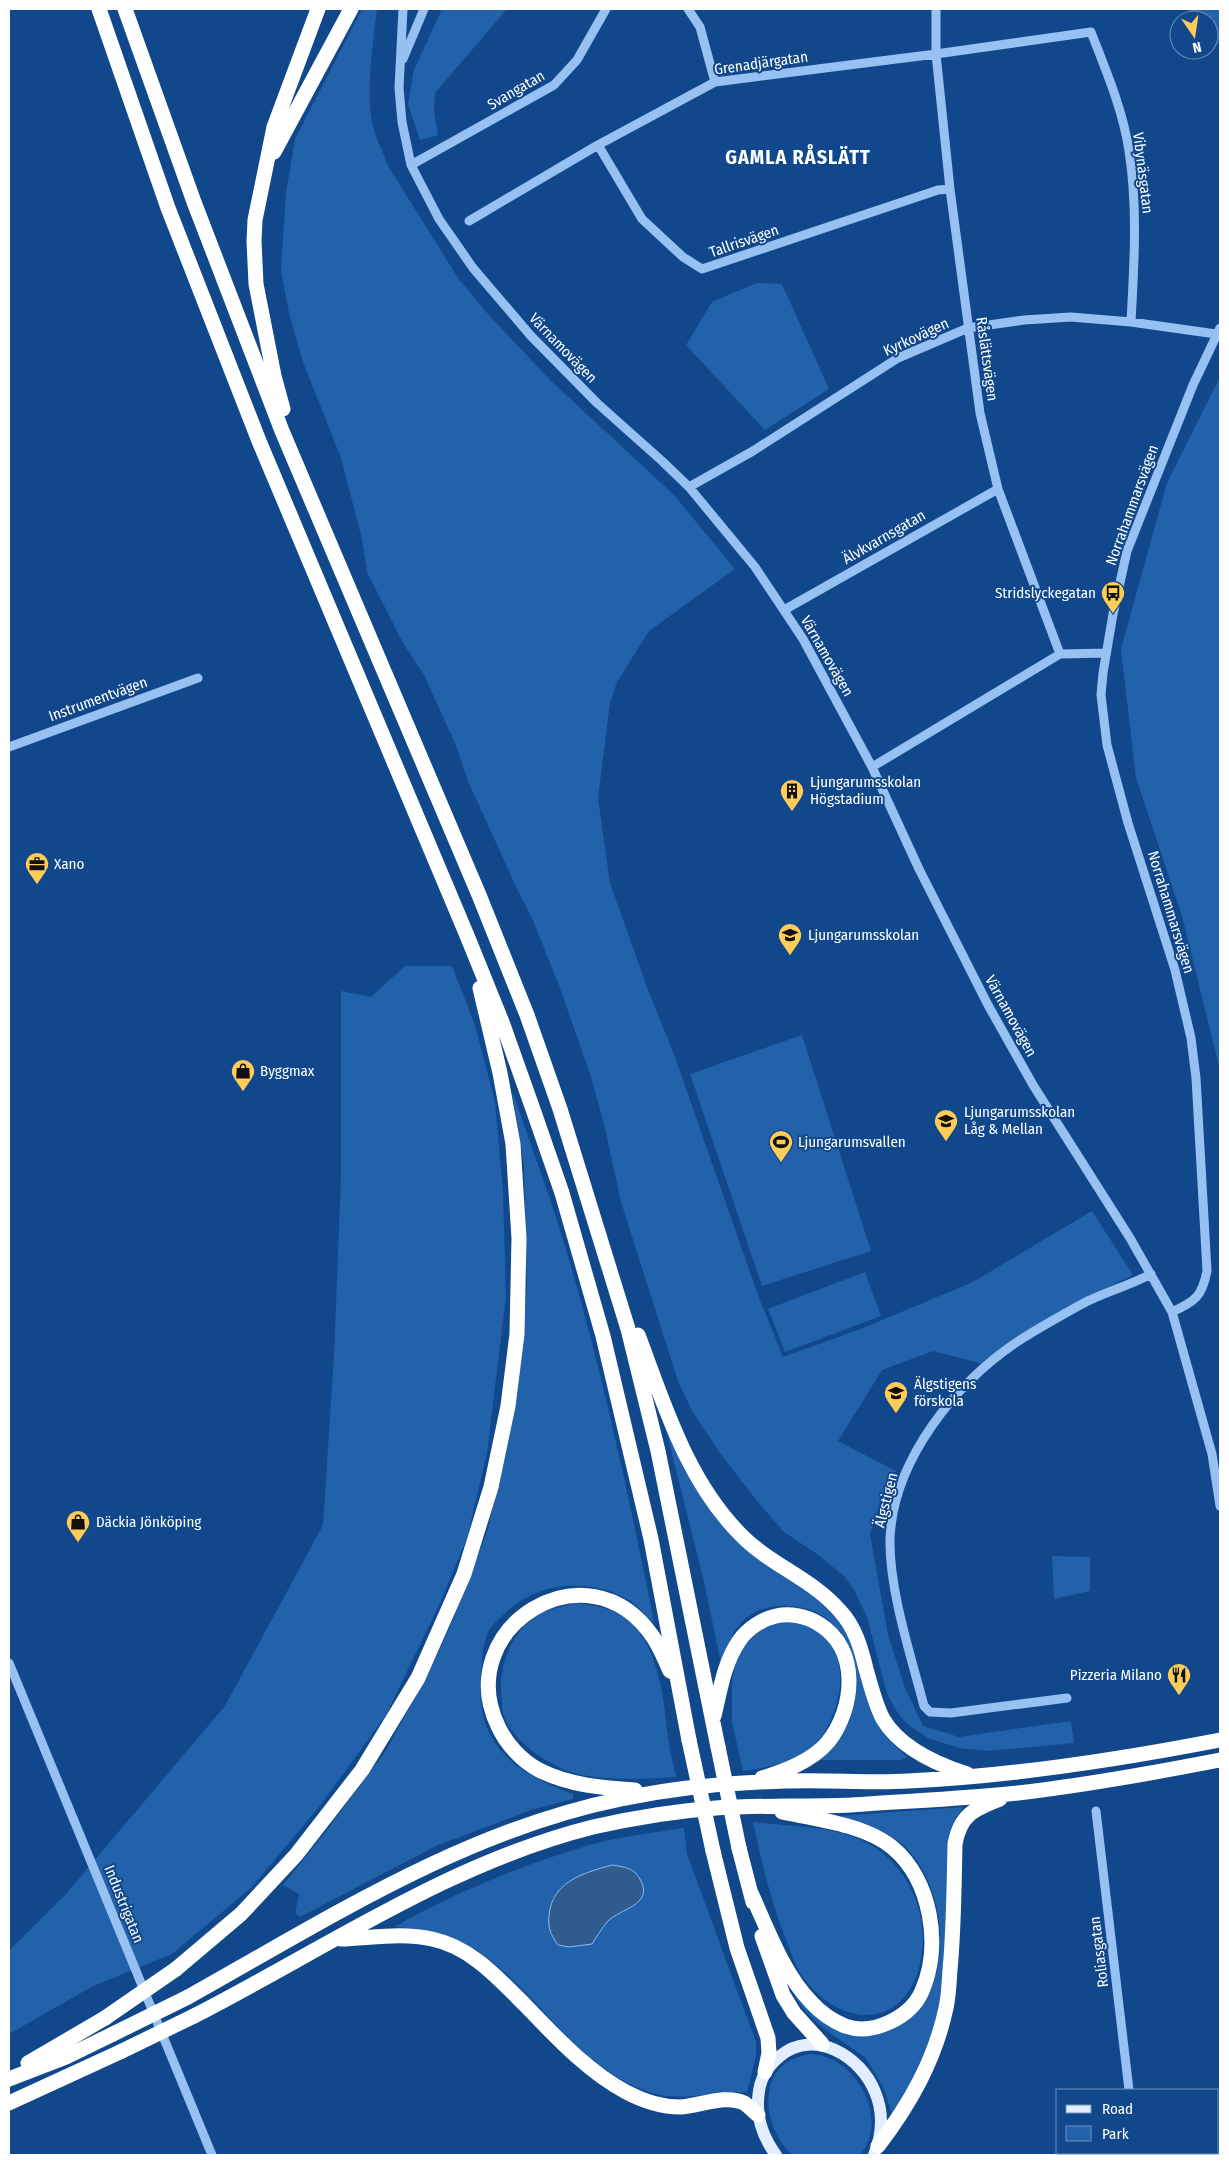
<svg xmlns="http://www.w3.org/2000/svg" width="1229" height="2164" font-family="'Fira Sans Condensed',sans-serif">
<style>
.green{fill:#2262ab;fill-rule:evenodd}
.water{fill:#325b8d;stroke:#88bdf6}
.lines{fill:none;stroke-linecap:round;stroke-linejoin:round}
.minor{stroke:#97c1f2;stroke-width:9}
.major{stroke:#e2edff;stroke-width:12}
.highway{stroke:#fff;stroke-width:15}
.highway-bridge{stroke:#fff;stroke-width:15}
.labels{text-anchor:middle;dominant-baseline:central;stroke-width:4;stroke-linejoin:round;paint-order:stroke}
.street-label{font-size:15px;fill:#fff;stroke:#10488b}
.poi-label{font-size:15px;fill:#fff;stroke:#10488b;text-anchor:start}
.district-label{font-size:20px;font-weight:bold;letter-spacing:1px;fill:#fff;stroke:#10488b}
</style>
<rect width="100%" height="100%" fill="#10488b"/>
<!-- green -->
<path class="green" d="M362,9H377C373,41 366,90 372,122C375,137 383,152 388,166L458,278L488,314L549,379L674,495L735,569L649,631L617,682L610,703L598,798L610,883L648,990L675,1057L758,1295L783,1357L863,1328L973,1282L1092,1211L1133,1275L1081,1300L987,1365L933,1351L882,1370L838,1441L896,1471L881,1500L870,1534L888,1635L905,1688L923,1726L959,1737L1071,1721L1074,1743L988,1751L959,1748L928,1738L910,1726L899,1715L887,1694L867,1617L854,1590L845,1577L817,1554L784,1532L757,1501L720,1453L692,1411L678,1381L621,1202L604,1124L591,1077L560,988L532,918L517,889L468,781L455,743L424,675L403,643L367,572L362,539L341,458L303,362L289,313L281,271L286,193L295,139Z
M442,9H507L435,93L434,111L438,135L420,140L408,104L414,70Z
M1186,9H1220V46L1209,34V20H1196Z
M757,283L782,284L829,389L765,430L686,345L712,302Z
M1220,377V1070L1182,916L1136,778L1121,649L1167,483Z
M405,966H452L475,1025L495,1102L503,1192L506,1296L487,1453L467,1538L440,1603L386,1715L319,1807L252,1887L172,1954L93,1986L9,2034V1951L66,1894L225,1706L323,1525L334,1356L341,1177V991L371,997Z
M802,1035L871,1251L762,1286L690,1074Z
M512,1090C528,1137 546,1185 561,1233C600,1360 628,1492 654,1622C646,1619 644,1613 638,1607C627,1597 607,1589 593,1587C556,1582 526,1591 500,1618C496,1622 490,1627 488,1632C482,1645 482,1664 481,1677C480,1697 481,1719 491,1736C509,1768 541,1782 573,1794V1799L531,1810L436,1846L300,1917L295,1913L299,1894L283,1885L324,1834L385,1752L427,1676L450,1627L487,1532L512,1424L522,1343L527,1284L524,1165Z
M865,1272L881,1316L785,1352L768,1309Z
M665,1426L697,1487L842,1621L855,1649L879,1722L888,1739L907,1757L900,1760H820C829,1748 841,1738 848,1724C851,1719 852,1712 854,1706C867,1655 835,1601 779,1606C764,1607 752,1611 742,1622C731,1634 726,1648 721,1663L704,1582Z
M1052,1556L1090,1557V1591L1054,1599Z
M578,1603C591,1605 607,1607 619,1614C661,1640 663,1700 669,1743C670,1754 674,1766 676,1777C646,1779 591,1782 563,1769C541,1759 513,1740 504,1717C502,1712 502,1706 502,1702C497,1670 509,1633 538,1615C549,1608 565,1606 578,1603Z
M789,1618C798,1623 812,1626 820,1632C857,1658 838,1732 805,1753C787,1764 764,1768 743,1771L732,1722V1685L735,1660L745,1645L763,1628Z
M964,1807C955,1816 951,1826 948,1839C945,1906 952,1975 931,2040C922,2066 907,2090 892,2114L884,2089L866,2058L823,2028L807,2013L795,1997L797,1995C813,2005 829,2015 845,2025C850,2028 856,2034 862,2035C873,2038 889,2032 898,2026C905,2022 913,2016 918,2010C954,1968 944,1885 906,1848C889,1830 861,1823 838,1816Z
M753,1822C792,1827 840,1825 874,1847C915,1873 933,1928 917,1974C895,2035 833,2021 802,1976C796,1967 791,1953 787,1942C771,1903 762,1863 753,1822Z
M684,1828L687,1854L756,2042V2056L747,2092C717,2091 686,2101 656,2094C581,2074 545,2000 486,1957C459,1937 427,1928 394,1927C456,1892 522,1865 590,1845C620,1836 653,1833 684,1828ZM587,1872L636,1904L609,1920L592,1944L569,1947L552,1899L565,1884Z
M808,2054C855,2053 891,2119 860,2155H793C769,2136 757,2088 783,2065C790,2059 799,2057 808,2054Z"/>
<!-- water -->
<path class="water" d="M612,1865C625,1867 635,1868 641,1881C653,1905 620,1909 608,1921C602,1928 597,1936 592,1944L569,1947L558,1945C549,1932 547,1926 550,1909C556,1880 587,1872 612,1865Z"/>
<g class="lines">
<!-- minor -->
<path class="minor" d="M403,9L399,88L402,122L411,165L439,219L473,268L531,336L597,403L662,461L689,487L755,567L803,639L872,767L919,869L988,1005L1033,1085L1130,1238L1172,1312L1212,1454L1220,1506
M688,9L700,27L715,82
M936,9V54L950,189L980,413L998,489L1060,654L1106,653
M403,59L424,9
M598,145L642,219L683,257L702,269L938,190L950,189
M411,165L554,85L577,60L606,9
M469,221L598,145L715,82L936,54L1091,32C1106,71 1123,110 1129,151C1138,208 1134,265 1131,322
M689,487L753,451L898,358L968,328L1024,320L1071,317L1131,322L1216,334
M784,610L998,489
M9,747L198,678
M872,767L1060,654
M1172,1312C1196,1301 1202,1296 1207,1271L1196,1078L1191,1038L1175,970L1128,823L1107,745L1101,695L1103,673L1113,614L1127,551L1193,385L1220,328
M9,1663L212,2155
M1067,1698L951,1713L930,1712L924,1706C911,1656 889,1590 890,1539C893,1460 956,1382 1020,1340C1039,1328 1062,1315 1082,1304C1104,1292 1129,1286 1151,1274
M1096,1811L1129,2090
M1136,2153L1137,2155"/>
<!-- major -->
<path class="major" d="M776,2155C762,2136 755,2115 759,2091C761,2076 769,2065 780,2056C814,2028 861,2056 875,2092C884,2113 882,2135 874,2155"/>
<!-- highway -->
<path class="highway" d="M99,9L168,208L259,441L468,938L502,1022L535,1115L562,1193L603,1336L651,1539L689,1740
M125,9L194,202L282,431L479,895L527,1015L560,1109L628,1329L658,1451L718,1747
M274,152L351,9
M283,409L274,376L256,284L254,241L255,220L274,127L318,9
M638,1335C664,1404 687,1481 741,1535C770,1565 813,1579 840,1611C855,1627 861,1648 866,1669C871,1686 875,1704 883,1719C900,1748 936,1764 967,1774
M714,1716C720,1691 724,1663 739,1641C747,1629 762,1619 776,1616C790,1613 807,1616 819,1624C860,1649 855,1708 828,1742C812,1761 785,1771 762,1778
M635,1790C602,1788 568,1785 539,1770C522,1761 506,1744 498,1726C451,1628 588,1541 653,1637C660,1647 665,1660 670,1671
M739,1848L753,1902
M713,1851L737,1948L768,2038L769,2053L765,2072
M751,1893C768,1930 783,1973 811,2002C820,2012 833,2021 845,2026C873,2036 911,2017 922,1991C942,1946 931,1880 893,1848C866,1825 816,1819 782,1812
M762,1936L783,1995L794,2013L822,2044
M341,1939C371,1938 403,1932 432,1939C471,1947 499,1979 526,2006C556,2037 587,2071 626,2092C643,2101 661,2107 680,2107C699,2106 726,2094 744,2103C749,2106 754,2112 758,2115
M176,1969L241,1914L296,1855L362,1770L418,1678L464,1574L491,1487L508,1406L517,1334L519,1238L513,1144L500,1073L480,988
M188,1997C326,1920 463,1831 621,1799C688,1785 758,1780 826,1781C854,1781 880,1783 908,1781C1013,1776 1117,1760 1220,1740
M194,2016C325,1949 449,1863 593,1827C633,1818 675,1811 716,1808C761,1805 806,1807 851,1805C906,1801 963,1799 1018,1793C1086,1785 1153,1773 1220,1760
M28,2063L105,2018
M9,2079L66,2057L113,2034
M9,2103L120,2052
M878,2146C910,2104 935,2060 946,2008C949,1995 949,1982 950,1970C954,1928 954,1886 955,1844C960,1815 974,1809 1000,1799"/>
<!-- highway-bridge -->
<path class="highway-bridge" d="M689,1740L713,1851
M718,1747L739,1848
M105,2018L176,1969
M113,2034L188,1997
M120,2052L194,2016"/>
</g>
<!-- icons -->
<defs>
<g id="bus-pin" transform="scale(1.25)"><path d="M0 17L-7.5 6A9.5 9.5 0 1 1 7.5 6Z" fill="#ffcc58" stroke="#10488b"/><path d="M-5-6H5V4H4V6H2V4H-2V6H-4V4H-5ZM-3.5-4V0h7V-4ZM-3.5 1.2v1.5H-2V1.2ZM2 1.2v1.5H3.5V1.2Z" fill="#111"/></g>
<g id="building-pin" transform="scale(1.25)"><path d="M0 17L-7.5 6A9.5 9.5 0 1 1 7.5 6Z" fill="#ffcc58" stroke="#10488b"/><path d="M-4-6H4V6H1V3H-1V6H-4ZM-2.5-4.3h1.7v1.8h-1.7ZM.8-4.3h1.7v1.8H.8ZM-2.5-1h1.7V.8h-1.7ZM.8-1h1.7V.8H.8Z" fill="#111"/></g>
<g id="office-pin" transform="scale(1.25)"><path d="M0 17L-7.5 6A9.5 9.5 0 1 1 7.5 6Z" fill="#ffcc58" stroke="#10488b"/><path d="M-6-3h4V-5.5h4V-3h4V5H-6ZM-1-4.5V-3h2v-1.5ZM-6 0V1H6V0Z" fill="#111"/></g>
<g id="school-pin" transform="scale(1.25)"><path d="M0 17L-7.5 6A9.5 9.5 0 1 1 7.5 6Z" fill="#ffcc58" stroke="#10488b"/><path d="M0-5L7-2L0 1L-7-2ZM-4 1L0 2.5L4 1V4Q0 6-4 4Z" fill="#111"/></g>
<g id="shop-pin" transform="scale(1.25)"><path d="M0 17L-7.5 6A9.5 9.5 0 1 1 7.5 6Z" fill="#ffcc58" stroke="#10488b"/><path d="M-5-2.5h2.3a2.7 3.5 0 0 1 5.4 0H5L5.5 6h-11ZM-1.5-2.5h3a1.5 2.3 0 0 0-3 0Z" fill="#111"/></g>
<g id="stadium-pin" transform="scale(1.25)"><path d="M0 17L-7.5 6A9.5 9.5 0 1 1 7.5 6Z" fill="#ffcc58" stroke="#10488b"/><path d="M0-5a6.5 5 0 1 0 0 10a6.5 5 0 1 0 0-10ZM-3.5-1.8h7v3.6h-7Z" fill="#111"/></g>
<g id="restaurant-pin" transform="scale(1.25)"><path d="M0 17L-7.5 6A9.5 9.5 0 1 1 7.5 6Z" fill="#ffcc58" stroke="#10488b"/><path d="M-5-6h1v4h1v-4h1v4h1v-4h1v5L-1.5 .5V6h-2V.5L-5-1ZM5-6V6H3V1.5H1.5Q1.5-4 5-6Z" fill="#111"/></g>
</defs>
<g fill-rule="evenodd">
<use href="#bus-pin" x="1113" y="593"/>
<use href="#building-pin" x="792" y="791"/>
<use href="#office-pin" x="37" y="864"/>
<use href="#school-pin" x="790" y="935"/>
<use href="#shop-pin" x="243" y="1071"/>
<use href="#school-pin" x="946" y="1121"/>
<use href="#stadium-pin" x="781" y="1142"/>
<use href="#school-pin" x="896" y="1393"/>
<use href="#shop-pin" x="78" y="1522"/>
<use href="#restaurant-pin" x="1179" y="1675"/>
</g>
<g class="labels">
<!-- street labels -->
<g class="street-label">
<text transform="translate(761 63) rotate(-8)">Grenadjärgatan</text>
<text transform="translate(516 90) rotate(-30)">Svangatan</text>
<text transform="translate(1143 173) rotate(83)">Vibynäsgatan</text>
<text transform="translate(744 241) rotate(-19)">Tallrisvägen</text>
<text transform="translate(916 337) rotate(-25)">Kyrkovägen</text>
<text transform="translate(563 348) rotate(46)">Värnamovägen</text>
<text transform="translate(987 359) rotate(82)">Råslättsvägen</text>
<text transform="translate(1132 505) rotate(-70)">Norrahammarsvägen</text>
<text transform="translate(884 537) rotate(-30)">Älvkvarnsgatan</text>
<text transform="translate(827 656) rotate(60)">Värnamovägen</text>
<text transform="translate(98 699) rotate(-20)">Instrumentvägen</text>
<text transform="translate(1171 912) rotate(73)">Norrahammarsvägen</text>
<text transform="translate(1011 1016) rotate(61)">Värnamovägen</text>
<text transform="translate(886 1500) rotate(-76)">Älgstigen</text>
<text transform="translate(124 1904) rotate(68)">Industrigatan</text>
<text transform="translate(1099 1952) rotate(-97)">Roliasgatan</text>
</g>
<!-- poi labels -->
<g class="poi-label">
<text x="1096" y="593" text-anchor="end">Stridslyckegatan</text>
<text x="810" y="782">Ljungarumsskolan<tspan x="810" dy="17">Högstadium</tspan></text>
<text x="54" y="864">Xano</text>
<text x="808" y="935">Ljungarumsskolan</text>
<text x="260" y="1071">Byggmax</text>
<text x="964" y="1112">Ljungarumsskolan<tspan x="964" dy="17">Låg &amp; Mellan</tspan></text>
<text x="798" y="1142">Ljungarumsvallen</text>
<text x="914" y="1384">Älgstigens<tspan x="914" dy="17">förskola</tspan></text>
<text x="96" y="1522">Däckia Jönköping</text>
<text x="1162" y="1675" text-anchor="end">Pizzeria Milano</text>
</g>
<!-- district labels -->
<g class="district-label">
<text x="798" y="157">GAMLA RÅSLÄTT</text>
</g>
</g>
<!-- border -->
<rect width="1229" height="2164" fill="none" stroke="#ffffff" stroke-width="20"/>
<!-- legend -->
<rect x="1056" y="2089" width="162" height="65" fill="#10488b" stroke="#7091b9"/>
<rect x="1066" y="2105" width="25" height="8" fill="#e2edff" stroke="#7091b9"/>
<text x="1102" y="2114" font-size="15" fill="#ffffff">Road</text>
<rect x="1066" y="2126" width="25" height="15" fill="#2262ab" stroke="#7091b9"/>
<text x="1102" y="2139" font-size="15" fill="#ffffff">Park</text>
<!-- north arrow -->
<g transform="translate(1194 35) rotate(167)"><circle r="24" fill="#10488b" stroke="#7091b9"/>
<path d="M0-4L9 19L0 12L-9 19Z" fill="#ffcc58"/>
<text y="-8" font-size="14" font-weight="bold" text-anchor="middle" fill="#ffffff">N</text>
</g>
</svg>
